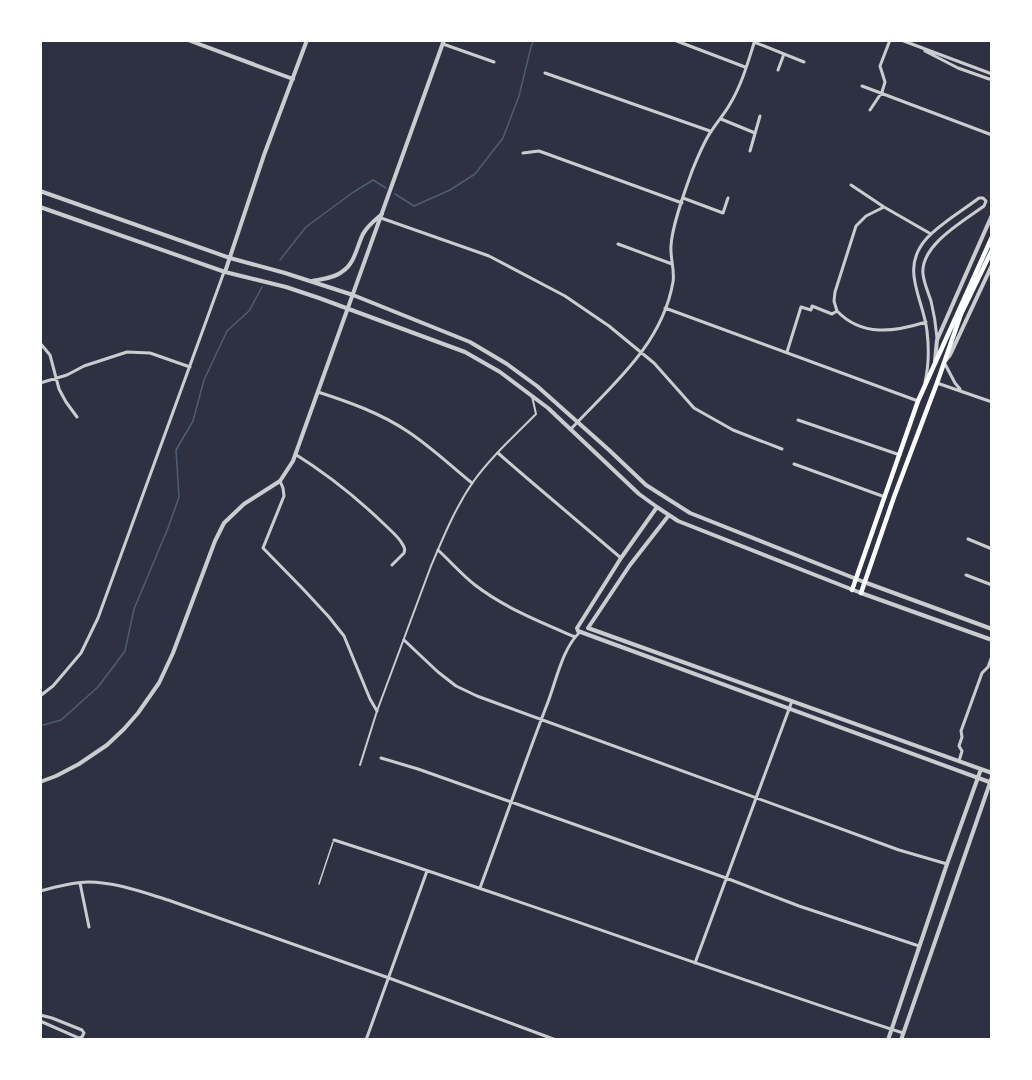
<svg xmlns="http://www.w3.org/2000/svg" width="1032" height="1080" font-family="Karla,sans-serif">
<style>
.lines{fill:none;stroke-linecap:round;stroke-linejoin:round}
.stream{stroke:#4f5d75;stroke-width:1.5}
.service{stroke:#caccd0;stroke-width:1.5}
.pedestrian{stroke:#caccd0;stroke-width:2}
.minor{stroke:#caccd0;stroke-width:3}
.tertiary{stroke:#caccd0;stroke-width:4}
.secondary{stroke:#fff;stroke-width:4.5}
</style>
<rect width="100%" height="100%" fill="#2d3142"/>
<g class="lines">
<!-- stream -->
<path class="stream" d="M395,194L414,206L450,190L475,174L503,138L519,96L531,47L534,40
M280,260L306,227L352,193L373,180L386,188
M40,726L61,720L98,687L125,651L134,609L168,528L179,497L176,450L193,421L204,380L227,331L249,311L262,287"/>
<!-- service -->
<path class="service" d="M319,884L333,842"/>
<!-- pedestrian -->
<path class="pedestrian" d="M360,765L377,711L431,566C443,538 455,508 473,482C491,457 514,436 536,414L532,396"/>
<!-- minor -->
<path class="minor" d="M674,40L745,67
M901,40L992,74
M754,42L804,62
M443,44L494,62
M925,51L958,68L992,80
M778,70L784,54
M545,73L710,131
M862,86L992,135
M870,110L882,92L885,82L880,66L890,40
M721,119L755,133
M750,151L760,116
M523,153L539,151L682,203
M851,185L884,207L931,234
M683,198L723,213L728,198
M381,218L489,256L565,296L609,326L654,363L694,408L733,430L782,449
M618,244L672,264
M665,308L918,401
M837,311C862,337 894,332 926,322
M40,343L50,355L59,389L66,402L77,417
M787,352L801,307L811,310L812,306L832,314L837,311L834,301L835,292L856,226L866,216L884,207
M945,364L955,383L960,389
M925,382C929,365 929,348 927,331C923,297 899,269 927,238C941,223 962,211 979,198H983L986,201L984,206C964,221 920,245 923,274C924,283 928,292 931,301C934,313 936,325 937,338
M40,383L67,375L84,366L127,352L150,353L190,367
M937,383L992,402
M318,392C349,402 380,413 407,431C430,446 451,466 472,483
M798,420L900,455
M571,429C612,385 662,345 673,282C675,270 670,258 671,246C672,225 685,191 692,171C697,159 704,141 712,130C718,121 725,113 730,104C742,84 748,62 755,40
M498,453L528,479L621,558
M295,454C327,474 357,498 384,524C390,530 399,537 403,545C405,549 405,549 404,553L392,565
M794,464L885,497
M280,481L283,488L284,496L263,548L304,590L329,617L344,636L370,699L377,711
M968,539L992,549
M438,550C450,561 462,575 475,585C505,608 540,622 575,637
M966,575L992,585
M404,640L438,672L456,686L477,696L899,850L947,864
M40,696L53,686L81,653L98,618L224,272
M381,758L418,769L726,878L799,906L919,946
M959,761L962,751L959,746L962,737L961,731L982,673L988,667L992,656
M334,840C525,901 712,971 903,1033
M80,883L89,927
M480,888C503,826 524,764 548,702C556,681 563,647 580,632
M40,891C56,887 72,882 88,882C115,882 142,892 168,900L389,978L556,1040
M695,963L792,701
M40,1015L52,1018L82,1030L84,1033L82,1037L79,1038L40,1021
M181,1040H189
M366,1040L427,871"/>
<!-- tertiary -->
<path class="tertiary" d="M188,40L293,79
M40,191L230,258L285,273L353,295L470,342L507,364L537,386L609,450L646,485L690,513L864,582L992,629
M40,207L225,272L286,287L319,298L465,352L500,372L548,408L639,494L657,507L678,521L861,593L992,640
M225,272L264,155L307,40
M312,281C322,279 335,278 343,271C355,263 357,246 363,234C367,226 375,220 382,214
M935,361L937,340L992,215
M945,361L950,355L992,265
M657,507L621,558L579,625L577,628L578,631L992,783
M669,515L630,565L588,628L992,773
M40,782L56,776L79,764L107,745L124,729L138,713L159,683L173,653L215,541L224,523L244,504L280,481L293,461L444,40
M888,1040L947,864L981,769
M901,1040L992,777"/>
<!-- secondary -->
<path class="secondary" d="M852,590L918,401L992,237
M861,593L894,497L937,383L961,314L992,250"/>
</g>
<!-- border -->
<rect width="1032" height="1080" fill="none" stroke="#ffffff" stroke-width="84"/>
</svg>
